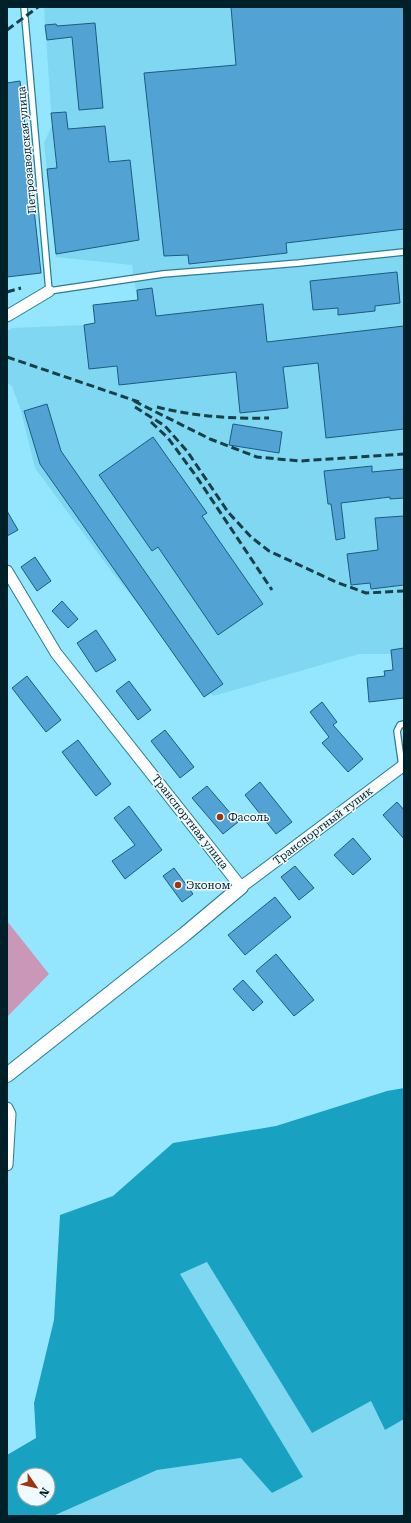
<svg xmlns="http://www.w3.org/2000/svg" width="411" height="1523" font-family="'Roboto Serif',serif">
<style>
.built{fill:#7fd7f1}
.green{fill:#ca97b9}
.water{fill:#18a1c0;fill-rule:evenodd}
.building{fill:#52a2d4;stroke:#1d5b80}
.lines{fill:none;stroke-linecap:round;stroke-linejoin:round}
.service-casing{stroke:#287f95;stroke-width:8}
.minor-casing{stroke:#287f95;stroke-width:13}
.tertiary-casing{stroke:#287f95;stroke-width:16}
.service{stroke:#fff;stroke-width:5.5}
.minor{stroke:#fff;stroke-width:11}
.tertiary{stroke:#fff;stroke-width:14}
.rail{stroke:#18404b;stroke-width:3;stroke-dasharray:8 4;stroke-linecap:butt}
.poi-dot{fill:#9c360d;stroke:#f1fafe;stroke-width:1.5}
.labels{text-anchor:middle;dominant-baseline:central;stroke-width:3;stroke-linejoin:round;paint-order:stroke}
.street-label{font-size:11px;fill:#002029;stroke:#f1fafe}
.poi-label{font-size:11px;fill:#002029;stroke:#f1fafe;text-anchor:start}
</style>
<rect width="100%" height="100%" fill="#94e6fe"/>
<!-- built -->
<path class="built" d="M44,7H404V654H359L213,696L112,572L35,468L21,411L12,386L7,383V331L12,328L84,325L140,317L132,265L56,257L44,143L52,125Z
M208,1262L312,1433L371,1401L385,1430L404,1419V1516H53L157,1470L241,1458L272,1493L303,1477L180,1274Z"/>
<!-- green -->
<path class="green" d="M7,921L49,974L7,1017Z"/>
<!-- water -->
<path class="water" d="M404,1088V1419L385,1430L371,1401L312,1433L207,1262L180,1274L303,1477L272,1493L241,1458L157,1470L53,1516H7V1455L36,1438L34,1403L54,1320L60,1215L113,1196L173,1143L276,1126L387,1091ZM24,1475H48V1499H24Z"/>
<!-- building -->
<path class="building" d="M231,7H404V229L286,243L287,253L189,264L188,255L164,256L144,73L236,65Z
M95,23L103,108L79,110L72,37L47,40L45,25L56,24L57,26Z
M20,81L41,273L7,277V83Z
M66,112L68,129L105,126L109,162L130,160L139,240L56,254L47,169L57,168L51,113Z
M397,272L400,303L375,306V311L338,315V308L313,310L310,281Z
M152,288L156,316L263,304L267,342L404,326V429L326,438L318,363L283,367L288,408L240,413L236,372L119,385L117,366L89,369L84,325L95,323L93,305L138,300L137,290Z
M47,404L61,451L223,684L204,697L40,464L24,411Z
M233,424L282,432L279,453L229,445Z
M153,437L207,513L202,516L263,604L218,635L158,547L152,551L99,475Z
M372,466V472L404,469V498L390,499V497L341,503L345,538L336,540L331,504H328L324,471Z
M7,511L18,530L7,536Z
M404,516V585L371,589L370,583L351,585L347,554L378,550L375,518Z
M35,557L51,581L37,591L21,567Z
M62,601L78,619L68,628L52,611Z
M96,630L116,660L96,672L77,643Z
M404,648V698L369,702L367,678L385,676L384,671L393,670L391,650Z
M27,676L61,720L46,732L12,688Z
M129,681L151,710L138,720L116,691Z
M322,702L337,722L333,725L363,759L348,772L322,743L329,737L310,712Z
M165,730L194,767L180,778L151,741Z
M78,740L111,784L96,796L62,752Z
M260,782L292,822L276,834L245,795Z
M207,786L238,822L223,834L192,798Z
M397,802L404,810V839L383,815Z
M129,806L162,850L125,879L112,861L135,845L114,818Z
M353,838L371,859L353,875L334,855Z
M295,866L314,888L299,900L281,877Z
M174,868L193,894L182,902L163,876Z
M275,897L291,917L245,955L228,935Z
M276,954L314,1000L294,1016L256,971Z
M243,980L263,1002L253,1011L233,989Z"/>
<g class="lines">
<!-- service casing -->
<g class="service-casing">
<path id="service" d="M24,7L49,291L163,274L299,263L404,252
M402,766L397,731L400,725L404,724"/>
</g>
<!-- minor casing -->
<g class="minor-casing">
<path id="minor" d="M7,316L49,291
M7,571L56,653L241,887L404,765
M7,1108L10,1114L7,1165"/>
</g>
<!-- tertiary casing -->
<g class="tertiary-casing">
<path id="tertiary" d="M7,1075L185,934L241,887"/>
</g>
<!-- service -->
<use href="#service" class="service"/>
<!-- minor -->
<use href="#minor" class="minor"/>
<!-- tertiary -->
<use href="#tertiary" class="tertiary"/>
<!-- rail -->
<path class="rail" d="M7,30L38,7
M7,292L21,288
M7,357L139,402
M134,401L210,439L257,457L300,461L404,454
M135,407L165,426L187,451L228,512L251,537L269,551L336,582L366,593L404,591
M157,407C192,416 232,419 269,418
M151,422L168,438L196,476L272,590"/>
</g>
<!-- markers -->
<g class="poi-dot">
<circle cx="220" cy="817" r="4"/>
<circle cx="178" cy="885" r="4"/>
</g>
<g class="labels">
<!-- street labels -->
<g class="street-label">
<text transform="translate(27 150) rotate(-95)">Петрозаводская улица</text>
<text transform="translate(190 822) rotate(52)">Транспортная улица</text>
<text transform="translate(323 826) rotate(-37)">Транспортный тупик</text>
</g>
<!-- poi labels -->
<g class="poi-label">
<text x="228" y="817">Фасоль</text>
<text x="186" y="885">Эконом</text>
</g>
</g>
<!-- border -->
<rect width="411" height="1523" fill="none" stroke="#002029" stroke-width="16"/>
<!-- north arrow -->
<g transform="translate(36 1487) rotate(124)"><circle r="19" fill="#f1fafe" stroke="#91a3a9"/>
<path d="M0-3L7 15L0 10L-7 15Z" fill="#9c360d"/>
<text y="-6" font-size="11" font-weight="bold" text-anchor="middle" fill="#002029">N</text>
</g>
</svg>
